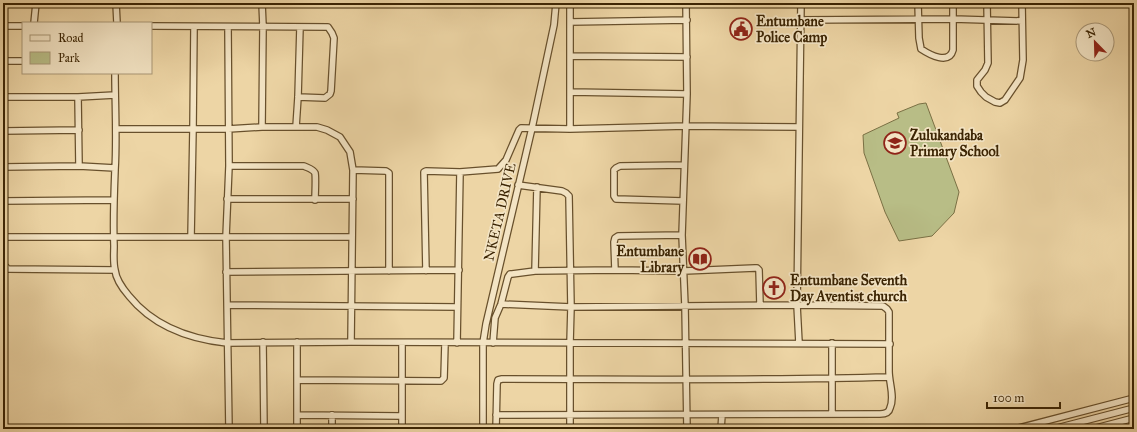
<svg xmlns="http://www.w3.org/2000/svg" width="1137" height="432" font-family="'IM FELL Great Primer',serif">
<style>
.park{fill:#b8bd86;stroke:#7a7044}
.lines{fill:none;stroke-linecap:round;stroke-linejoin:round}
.minor-casing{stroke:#68502c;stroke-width:8}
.minor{stroke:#f3e4c4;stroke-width:5.5}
.labels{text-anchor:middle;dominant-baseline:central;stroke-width:3.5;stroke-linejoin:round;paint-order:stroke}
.poi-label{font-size:14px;font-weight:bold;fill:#3b2403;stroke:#f3e4c4;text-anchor:start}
.street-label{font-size:14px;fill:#3b2403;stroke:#f3e4c4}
</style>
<rect width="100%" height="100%" fill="#edd5a5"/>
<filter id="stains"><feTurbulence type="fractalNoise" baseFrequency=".005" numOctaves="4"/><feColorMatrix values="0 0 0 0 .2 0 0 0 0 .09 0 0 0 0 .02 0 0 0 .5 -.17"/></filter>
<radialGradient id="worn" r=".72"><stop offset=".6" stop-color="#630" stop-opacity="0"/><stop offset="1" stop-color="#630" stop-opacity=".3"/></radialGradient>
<!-- park -->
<path class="park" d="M926,103L959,192L954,213L932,236L899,241L885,212L864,153L863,135L899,118L897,113L919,104Z"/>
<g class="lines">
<!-- minor casing -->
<g class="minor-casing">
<path id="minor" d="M116,3L117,23
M262,3L263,26L262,127
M686,3L687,94L682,235L685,306L687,429
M918,3L919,38L921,49C930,55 949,65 953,50V3
M987,3L988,63L985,70L977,80V86L981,92L986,97L995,102L1000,103L1005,100L1020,78L1023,60L1022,3
M801,20L953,19L1022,21
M570,22L687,20
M34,23L36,3
M3,26H23
M151,26L328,27L332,33L334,38L331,91L330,94L325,98L298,97
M228,27L229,166L226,237L229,429
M570,56L687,57
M3,61H23
M115,73C115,105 117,138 115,170C114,195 113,220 114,246C114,253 113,262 115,270C116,280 123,289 129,296C154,327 189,339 227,343L351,342L890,344
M570,92L687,94
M3,97H78L115,95
M78,97L79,166
M296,127L298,97L300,27
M116,129H228L262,127H317L327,130L340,137L350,152L353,170L351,342
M570,129V3
M3,131L79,130
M229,166H304C308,168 313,169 315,173C316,178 315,194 315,200
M3,167L79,166L115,168
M353,170L386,171L389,173V271
M518,185L562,191L566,193L569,196L571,307L570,343V429
M227,199H353
M3,201L114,200
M683,201L616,199L614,196V170L616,168L620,166L684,165
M191,237L193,129L194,27
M3,239L5,237H352
M3,264L8,269L115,270
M615,270L614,242L615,238L618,236L682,235
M426,271L424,172L426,171L460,172L498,169L506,160L519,130L521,128L570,129L686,126L799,127
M535,271L537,187
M226,272L459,270
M227,305L457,307
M263,342L264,429
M402,343V429
M457,343L460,172
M493,343L495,318L501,304L508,277L510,274H512L535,271L615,270L684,271L755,268H757L759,270L760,305
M799,343L797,305L801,3
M832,343V414
M297,380L441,381L444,378L445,343
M297,415L401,416
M496,415L880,414C884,414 889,413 890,408C895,397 889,383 889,371C889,351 889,332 889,312L887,309L883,306L797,305L571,307L501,304
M297,429V342
M332,429V415
M483,429V343L486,324L532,128L554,25L556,3
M496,429L497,384L498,380L502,379C631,379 760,381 889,377
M721,429L722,415
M1015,429L1134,398
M1053,429L1134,408
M1092,429L1134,418"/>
</g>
<!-- minor -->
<use href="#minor" class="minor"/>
</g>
<!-- icons -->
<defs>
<g id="civic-ring" transform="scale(1.15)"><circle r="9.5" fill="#f3e4c4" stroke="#8f2418" stroke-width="1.5"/><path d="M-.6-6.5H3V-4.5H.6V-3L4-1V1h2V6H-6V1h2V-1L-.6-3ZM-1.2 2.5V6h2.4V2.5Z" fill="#8f2418"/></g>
<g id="school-ring" transform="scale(1.15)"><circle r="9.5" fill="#f3e4c4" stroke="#8f2418" stroke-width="1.5"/><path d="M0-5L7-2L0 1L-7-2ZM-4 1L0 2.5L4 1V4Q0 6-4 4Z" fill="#8f2418"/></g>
<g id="library-ring" transform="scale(1.15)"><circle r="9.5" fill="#f3e4c4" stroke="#8f2418" stroke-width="1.5"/><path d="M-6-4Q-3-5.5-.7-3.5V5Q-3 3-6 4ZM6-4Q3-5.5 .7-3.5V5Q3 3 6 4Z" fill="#8f2418"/></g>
<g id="church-ring" transform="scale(1.15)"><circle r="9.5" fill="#f3e4c4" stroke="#8f2418" stroke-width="1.5"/><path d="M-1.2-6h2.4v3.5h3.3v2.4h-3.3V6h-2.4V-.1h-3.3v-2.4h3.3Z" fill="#8f2418"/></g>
</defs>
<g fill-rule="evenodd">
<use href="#civic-ring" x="741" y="29"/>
<use href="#school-ring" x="895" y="143"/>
<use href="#library-ring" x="700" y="259"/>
<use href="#church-ring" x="774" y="288"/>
</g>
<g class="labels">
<!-- poi labels -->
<g class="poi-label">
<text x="756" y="21">Entumbane<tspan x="756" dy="16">Police Camp</tspan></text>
<text x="910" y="135">Zulukandaba<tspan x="910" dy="16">Primary School</tspan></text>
<text x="684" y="251" text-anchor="end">Entumbane<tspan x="684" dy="16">Library</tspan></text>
<text x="790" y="280">Entumbane Seventh<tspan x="790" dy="16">Day Aventist church</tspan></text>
</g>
<!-- street labels -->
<g class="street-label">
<text transform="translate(500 212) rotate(-77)">NKETA DRIVE</text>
</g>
</g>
<!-- margin -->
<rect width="1137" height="432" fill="none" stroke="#edd5a5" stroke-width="16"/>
<rect x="4" y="4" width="1129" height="424" fill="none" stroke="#3b2403" stroke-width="2"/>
<rect x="8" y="8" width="1121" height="416" fill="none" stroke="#3b2403"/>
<!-- legend -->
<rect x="22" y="22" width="130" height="52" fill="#f3e4c4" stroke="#a99777"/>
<rect x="30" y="35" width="20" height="6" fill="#f3e4c4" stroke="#a99777"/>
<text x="58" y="42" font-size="12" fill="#3b2403">Road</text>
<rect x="30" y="52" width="20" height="12" fill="#b8bd86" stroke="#a99777"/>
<text x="58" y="62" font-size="12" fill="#3b2403">Park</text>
<!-- north arrow -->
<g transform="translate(1095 42) rotate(337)"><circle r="19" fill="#f3e4c4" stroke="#a99777"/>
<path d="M0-3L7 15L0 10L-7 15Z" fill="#8f2418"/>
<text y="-6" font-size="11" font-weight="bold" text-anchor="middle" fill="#3b2403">N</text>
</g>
<!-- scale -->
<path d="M987 402v6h73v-6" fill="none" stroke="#3b2403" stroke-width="2"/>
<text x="993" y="402" font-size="12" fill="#3b2403" stroke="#f3e4c4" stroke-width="3" paint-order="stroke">100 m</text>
<rect width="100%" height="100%" filter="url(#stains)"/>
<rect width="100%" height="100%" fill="url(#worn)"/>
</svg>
